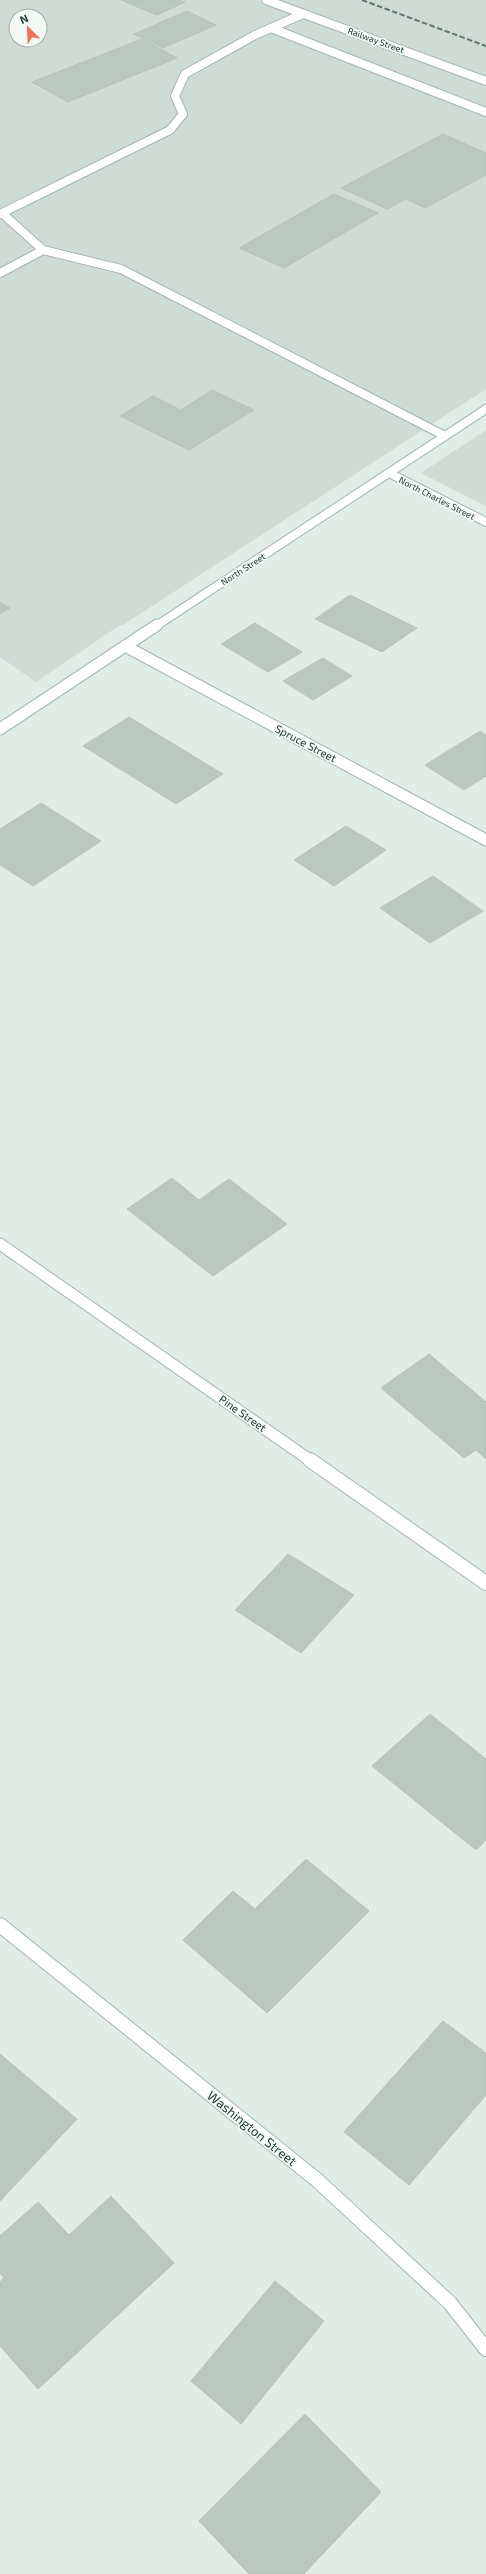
<svg xmlns="http://www.w3.org/2000/svg" width="486" height="2574" font-family="'Exo 2',sans-serif">
<style>
.built{fill:#cfdbd5;fill-rule:evenodd}
.building{fill:#b9c9c1;stroke:#b4c5bc}
.lines{fill:none;stroke-linecap:round;stroke-linejoin:round}
.lane-casing{stroke:#a4b4ac;stroke-width:10}
.street-far2-casing{stroke:#a4b4ac;stroke-width:10}
.street-far1-casing{stroke:#a4b4ac;stroke-width:13}
.street-casing{stroke:#a4b4ac;stroke-width:16}
.secondary-far2-casing{stroke:#9fb7ac;stroke-width:10}
.secondary-far1-casing{stroke:#9fb7ac;stroke-width:13}
.secondary-casing{stroke:#9fb7ac;stroke-width:16}
.lane{stroke:#fff;stroke-width:8}
.street-far2{stroke:#fff;stroke-width:8}
.street-far1{stroke:#fff;stroke-width:11}
.street{stroke:#fff;stroke-width:14}
.secondary-far2{stroke:#fff;stroke-width:8}
.secondary-far1{stroke:#fff;stroke-width:11}
.secondary{stroke:#fff;stroke-width:14}
.rail{stroke:#5c786d;stroke-width:2;stroke-dasharray:5.5 2.5;stroke-linecap:butt}
.labels{text-anchor:middle;dominant-baseline:central;stroke-width:3.5;stroke-linejoin:round;paint-order:stroke}
.far-street-label{font-size:9px;fill:#213c32;stroke:#f2f8f4}
.street-label{font-size:11px;fill:#213c32;stroke:#f2f8f4}
.near-street-label{font-size:13px;fill:#213c32;stroke:#f2f8f4}
</style>
<rect width="100%" height="100%" fill="#e1ece6"/>
<!-- built -->
<path class="built" d="M0,0H486V389L123,625H120L36,682L0,657ZM16,16H40V40H16Z
M486,430V506L421,473Z"/>
<!-- building -->
<path class="building" d="M121,0H179L185,2L157,15Z
M187,11L216,25L163,48L134,34Z
M142,39L177,58L68,102L32,82Z
M443,134L486,153V175L425,208L406,199L387,209L341,188Z
M334,194L378,213L284,268L239,248Z
M212,390L254,410L189,450L120,416L153,396L181,410Z
M350,595L417,628L382,652L315,619Z
M0,602L10,608L0,614Z
M255,623L302,652L268,672L221,644Z
M323,658L352,676L313,700L283,681Z
M129,717L223,774L176,804L83,746Z
M480,731L486,735V776L464,790L425,765Z
M41,803L101,841L33,886L0,865V829Z
M346,826L386,850L334,886L294,860Z
M433,876L483,911L430,943L380,908Z
M172,1178L199,1200L229,1179L287,1224L213,1276L127,1209Z
M429,1354L486,1402V1459L476,1450L464,1458L381,1388Z
M288,1554L354,1595L301,1653L235,1610Z
M430,1714L486,1759V1840L476,1850L372,1766Z
M306,1859L369,1911L267,2013L183,1940L233,1891L255,1909Z
M443,2021L486,2053V2095L409,2185L344,2132Z
M0,2054L77,2119L0,2201Z
M111,2196L174,2263L38,2389L0,2346V2282L4,2278L0,2273V2236L38,2202L69,2235Z
M275,2281L324,2321L241,2424L191,2381Z
M305,2414L381,2492L304,2574H249L199,2521Z"/>
<g class="lines">
<!-- lane casing -->
<g class="lane-casing">
<path id="lane" d="M271,28L486,112
M0,214L170,130L183,114L175,96L185,74L255,35L303,14
M43,250L121,269L445,436
M0,273L43,250L3,214"/>
</g>
<!-- street-far2 casing -->
<g class="street-far2-casing">
<path id="street-far2" d="M266,0L486,81"/>
</g>
<!-- street-far1 casing -->
<g class="street-far1-casing">
<path id="street-far1" d="M125,646L486,840
M0,1244L311,1461"/>
</g>
<!-- street casing -->
<g class="street-casing">
<path id="street" d="M310,1460L486,1583"/>
</g>
<!-- secondary-far2 casing -->
<g class="secondary-far2-casing">
<path id="secondary-far2" d="M389,473L486,522
M156,626L486,409"/>
</g>
<!-- secondary-far1 casing -->
<g class="secondary-far1-casing">
<path id="secondary-far1" d="M0,729L157,625"/>
</g>
<!-- secondary casing -->
<g class="secondary-casing">
<path id="secondary" d="M0,1925L317,2180L450,2303L486,2349"/>
</g>
<!-- lane -->
<use href="#lane" class="lane"/>
<!-- street-far2 -->
<use href="#street-far2" class="street-far2"/>
<!-- street-far1 -->
<use href="#street-far1" class="street-far1"/>
<!-- street -->
<use href="#street" class="street"/>
<!-- secondary-far2 -->
<use href="#secondary-far2" class="secondary-far2"/>
<!-- secondary-far1 -->
<use href="#secondary-far1" class="secondary-far1"/>
<!-- secondary -->
<use href="#secondary" class="secondary"/>
<!-- rail -->
<path class="rail" d="M362,0L486,46"/>
</g>
<g class="labels">
<!-- far-street labels -->
<g class="far-street-label">
<text transform="translate(376 40) rotate(20)">Railway Street</text>
<text transform="translate(437 498) rotate(27)">North Charles Street</text>
<text transform="translate(243 569) rotate(-33)">North Street</text>
</g>
<!-- street labels -->
<g class="street-label">
<text transform="translate(306 743) rotate(28)">Spruce Street</text>
<text transform="translate(243 1413) rotate(35)">Pine Street</text>
</g>
<!-- near-street labels -->
<g class="near-street-label">
<text transform="translate(252 2128) rotate(39)">Washington Street</text>
</g>
</g>
<!-- north arrow -->
<g transform="translate(28 28) rotate(336)"><circle r="19" fill="#f2f8f4" stroke="#9eada6"/>
<path d="M0-3L7 15L0 10L-7 15Z" fill="#f16f59"/>
<text y="-6" font-size="11" font-weight="bold" text-anchor="middle" fill="#213c32">N</text>
</g>
</svg>
